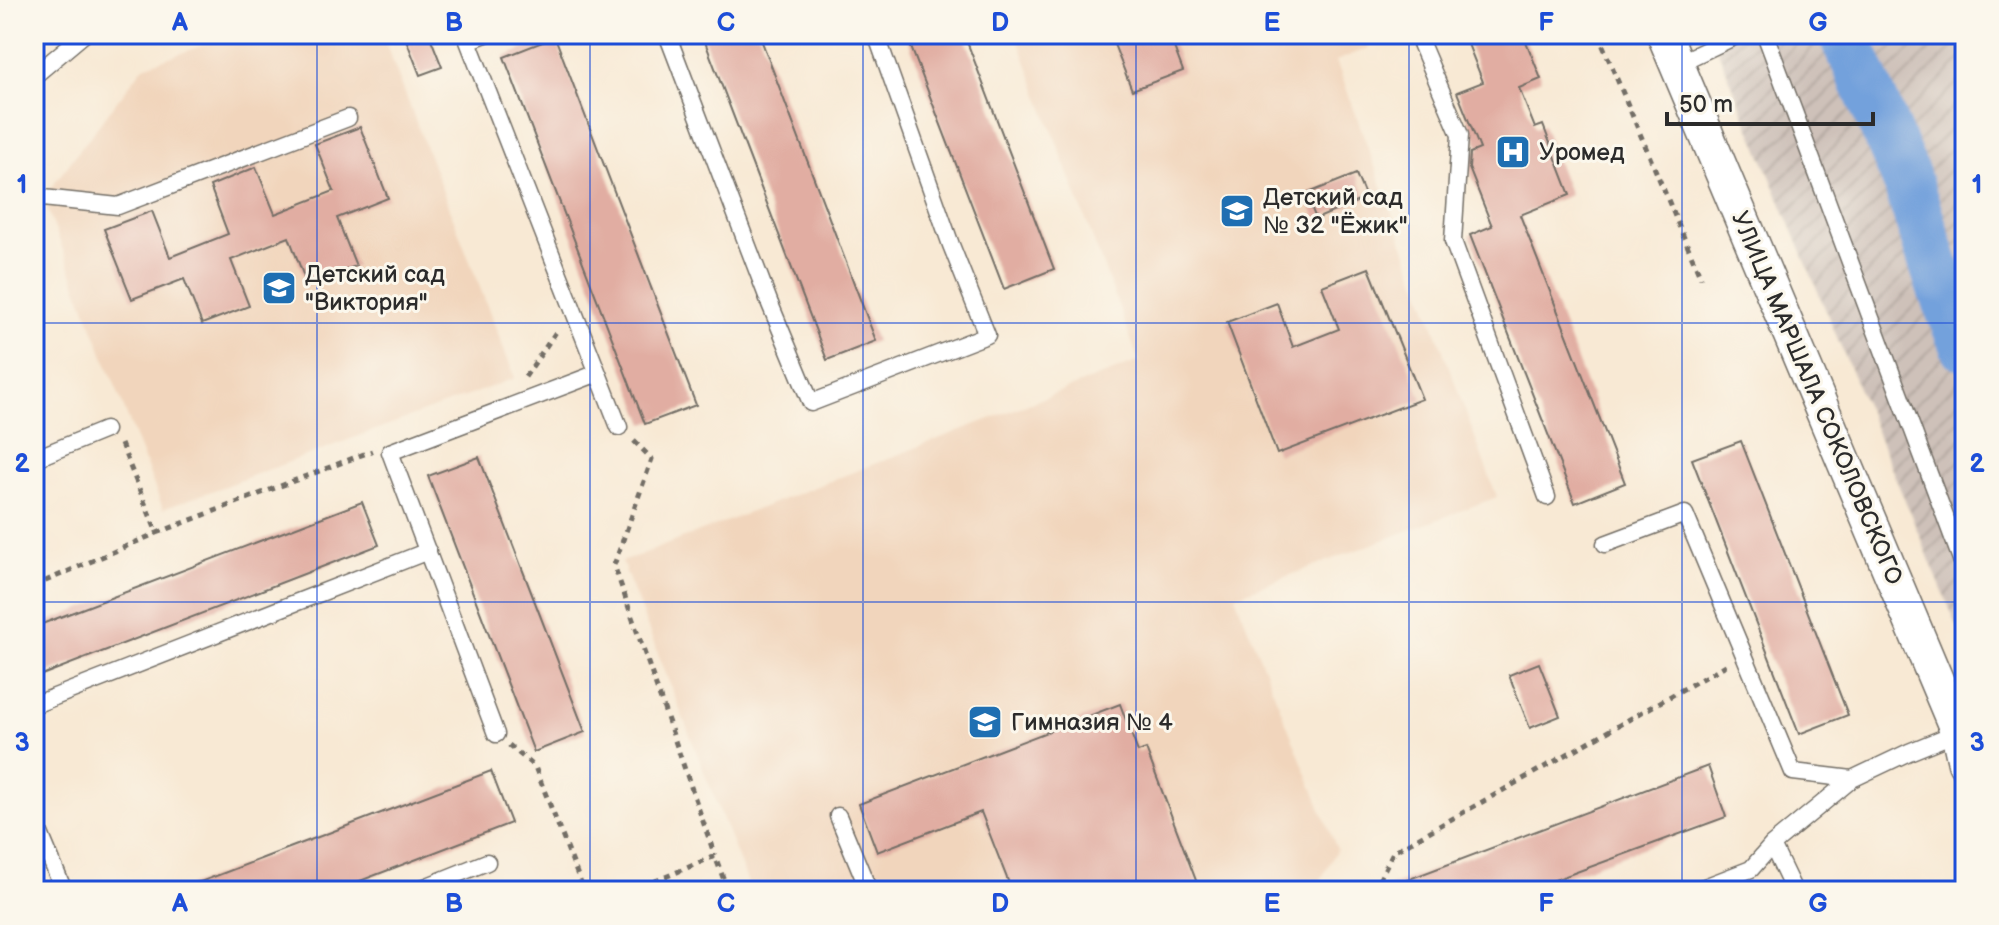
<svg xmlns="http://www.w3.org/2000/svg" width="1999" height="925" font-family="'Balsamiq Sans',sans-serif">
<style>
.built{fill:#f1d5bc}
.industrial{fill:url(#industrial-furrows)}
.lines{fill:none;stroke-linecap:round;stroke-linejoin:round}
.river{stroke:#73a1dc;stroke-width:50}
.building{fill:#e1ada2}
.service-casing{stroke:#736e66;stroke-width:19}
.minor-casing{stroke:#736e66;stroke-width:37}
.path{stroke:#736e66;stroke-width:5;stroke-dasharray:6 6;stroke-linecap:butt}
.service{stroke:#fff;stroke-width:16}
.minor{stroke:#fff;stroke-width:34}
.grid{fill:none;stroke:#1d4ed8;stroke-width:2;stroke-opacity:0.55}
.labels{text-anchor:middle;dominant-baseline:central;stroke-width:6;stroke-linejoin:round;paint-order:stroke}
.poi-label{font-size:24px;fill:#2b2b2b;stroke:#fbf7ec;text-anchor:start}
.street-label{font-size:24px;fill:#2b2b2b;stroke:#fbf7ec}
.neatline{fill:none;stroke:#1d4ed8;stroke-width:3}
.grid-label{font-size:26px;text-anchor:middle;font-weight:bold;fill:#1d4ed8}
</style>
<defs>
<pattern id="industrial-furrows" width="10" height="10" patternUnits="userSpaceOnUse" patternTransform="scale(2)"><rect width="10" height="10" fill="#cec1b9"/><path d="M-1 1l2-2M0 10L10 0M9 11l2-2" fill="none" stroke="#b1a69f"/></pattern>
</defs>
<rect width="100%" height="100%" fill="#fbf7ec"/>
<filter id="ink" filterUnits="userSpaceOnUse"><feTurbulence type="fractalNoise" baseFrequency=".0125" numOctaves="2"/><feDisplacementMap in="SourceGraphic" scale="16" xChannelSelector="R" yChannelSelector="G"/><feConvolveMatrix kernelMatrix="1 2 1 2 8 2 1 2 1" color-interpolation-filters="sRGB"/></filter>
<filter id="wash" filterUnits="userSpaceOnUse"><feTurbulence type="fractalNoise" baseFrequency=".006" numOctaves="4" result="noise"/><feDisplacementMap in="SourceGraphic" scale="32" xChannelSelector="R" yChannelSelector="G"/><feGaussianBlur stdDeviation="1.8" result="paint"/><feColorMatrix in="noise" values="0 0 0 0 0 0 0 0 0 0 0 0 0 0 0 0 0 1.4 0 .05"/><feComposite in="paint" operator="in"/></filter>
<g filter="url(#wash)">
<rect width="100%" height="100%" fill="#f8e9d4"/>
<!-- built -->
<path class="built" d="M236,34H382L515,378L163,509L43,198L144,66Z
M1016,34H1364L1369,48L1336,61L1497,497L1235,596L1337,849L1315,891H751L622,562L1139,361Z"/>
<!-- industrial -->
<path class="industrial" d="M1711,34H1965V645Z"/>
<g class="lines">
<!-- river -->
<path class="river" d="M1844,34L1905,175L1942,289L1965,347"/>
</g>
<g id="blocks">
<!-- building -->
<path class="building" d="M404,34H429L442,67L420,75Z
M702,34H759L876,341L827,360Z
M906,34H964L1054,269L1004,289Z
M1110,34H1169L1183,71L1132,90Z
M1464,34H1523L1541,79L1519,88L1535,128L1543,125L1570,195L1520,215L1625,483L1575,503L1470,235L1492,226L1469,168L1470,153L1480,149L1457,92L1483,82Z
M555,37L696,405L645,424L504,57Z
M360,127L388,198L337,218L356,266L307,285L289,237L231,260L249,306L202,324L184,279L132,299L104,229L152,211L170,257L228,234L210,186L256,167L275,214L334,191L315,144Z
M1356,174L1366,198L1316,219L1306,194Z
M1369,268L1422,399L1277,454L1227,322L1277,303L1293,347L1339,329L1322,286Z
M1741,441L1848,715L1799,734L1692,459Z
M479,457L585,732L534,752L428,476Z
M362,502L379,545L34,678V627Z
M1539,663L1560,716L1530,728L1509,675Z
M1120,704L1138,752L1146,749L1200,891H1012L981,812L877,852L859,804Z
M1708,766L1726,817L1525,891H1384L1383,889Z
M491,771L511,823L334,891H182V889Z"/>
</g>
</g>
<g filter="url(#ink)">
<use href="#blocks" fill-opacity="0" stroke="#736e66" stroke-width="2"/>
<g class="lines">
<!-- service casing -->
<g class="service-casing">
<path id="service" d="M486,34L468,41L619,427
M667,34L770,304L811,403L987,335L951,245L876,34
M1417,34L1460,135L1453,241L1547,497
M1765,34L1965,570
M1677,64L1740,34
M34,76L84,34
M34,196L43,198L118,206L348,118
M34,459L105,430
M1605,544L1685,514L1793,772L1852,779L1909,752L1958,732
M34,705L428,551
M496,734L390,452L598,373
M838,816L869,891
M34,819L64,891
M1772,845L1794,891
M415,891L487,862
M1694,891L1751,869L1772,845L1852,779"/>
</g>
<!-- minor casing -->
<g class="minor-casing">
<path id="minor" d="M1664,34L1958,732L1965,763"/>
</g>
<!-- path -->
<path class="path" d="M1598,34L1701,278
M525,377L558,329
M634,441L652,459L614,565L715,856
M121,444L157,533L372,451
M34,586L157,533
M509,745L535,767L584,891
M632,891L715,856L728,891
M1374,891L1393,852L1726,665"/>
<!-- service -->
<use href="#service" class="service"/>
<!-- minor -->
<use href="#minor" class="minor"/>
</g>
</g>
<!-- grid -->
<path class="grid" d="M317,34V891M590,34V891M863,34V891M1136,34V891M1409,34V891M1682,34V891M34,323H1965M34,602H1965"/>
<!-- icons -->
<defs>
<g id="hospital-square" transform="scale(1.8)"><rect x="-9" y="-9" width="18" height="18" rx="4" fill="#1f6fb2" stroke="#fbf7ec"/><path d="M-5-5h3v3.5h4V-5h3V5h-3V1.5h-4V5h-3Z" fill="#fff"/></g>
<g id="school-square" transform="scale(1.8)"><rect x="-9" y="-9" width="18" height="18" rx="4" fill="#1f6fb2" stroke="#fbf7ec"/><path d="M0-5L7-2L0 1L-7-2ZM-4 1L0 2.5L4 1V4Q0 6-4 4Z" fill="#fff"/></g>
</defs>
<g fill-rule="evenodd">
<use href="#hospital-square" x="1513" y="152"/>
<use href="#school-square" x="1237" y="211"/>
<use href="#school-square" x="279" y="288"/>
<use href="#school-square" x="985" y="722"/>
</g>
<g class="labels">
<!-- poi labels -->
<g class="poi-label">
<text x="1539" y="152">Уромед</text>
<text x="1263" y="197">Детский сад<tspan x="1263" dy="28">№ 32 "Ёжик"</tspan></text>
<text x="305" y="274">Детский сад<tspan x="305" dy="28">"Виктория"</tspan></text>
<text x="1011" y="722">Гимназия № 4</text>
</g>
<!-- street labels -->
<g class="street-label">
<text transform="translate(1817 398) rotate(67)">УЛИЦА МАРШАЛА СОКОЛОВСКОГО</text>
</g>
</g>
<!-- margin -->
<rect width="1999" height="925" fill="none" stroke="#fbf7ec" stroke-width="88"/>
<!-- scale -->
<path d="M1667 112v12h206v-12" fill="none" stroke="#2b2b2b" stroke-width="4"/>
<text x="1679" y="112" font-size="24" fill="#2b2b2b" stroke="#fbf7ec" stroke-width="6" paint-order="stroke">50 m</text>
<rect x="44" y="44" width="1911" height="837" class="neatline"/>
<g class="grid-label">
<text x="180" y="31">A</text>
<text x="454" y="31">B</text>
<text x="726" y="31">C</text>
<text x="1000" y="31">D</text>
<text x="1272" y="31">E</text>
<text x="1546" y="31">F</text>
<text x="1818" y="31">G</text>
<text x="22" y="193">1</text>
<text x="1977" y="193">1</text>
<text x="22" y="472">2</text>
<text x="1977" y="472">2</text>
<text x="22" y="751">3</text>
<text x="1977" y="751">3</text>
<text x="180" y="912">A</text>
<text x="454" y="912">B</text>
<text x="726" y="912">C</text>
<text x="1000" y="912">D</text>
<text x="1272" y="912">E</text>
<text x="1546" y="912">F</text>
<text x="1818" y="912">G</text>
</g>
</svg>
